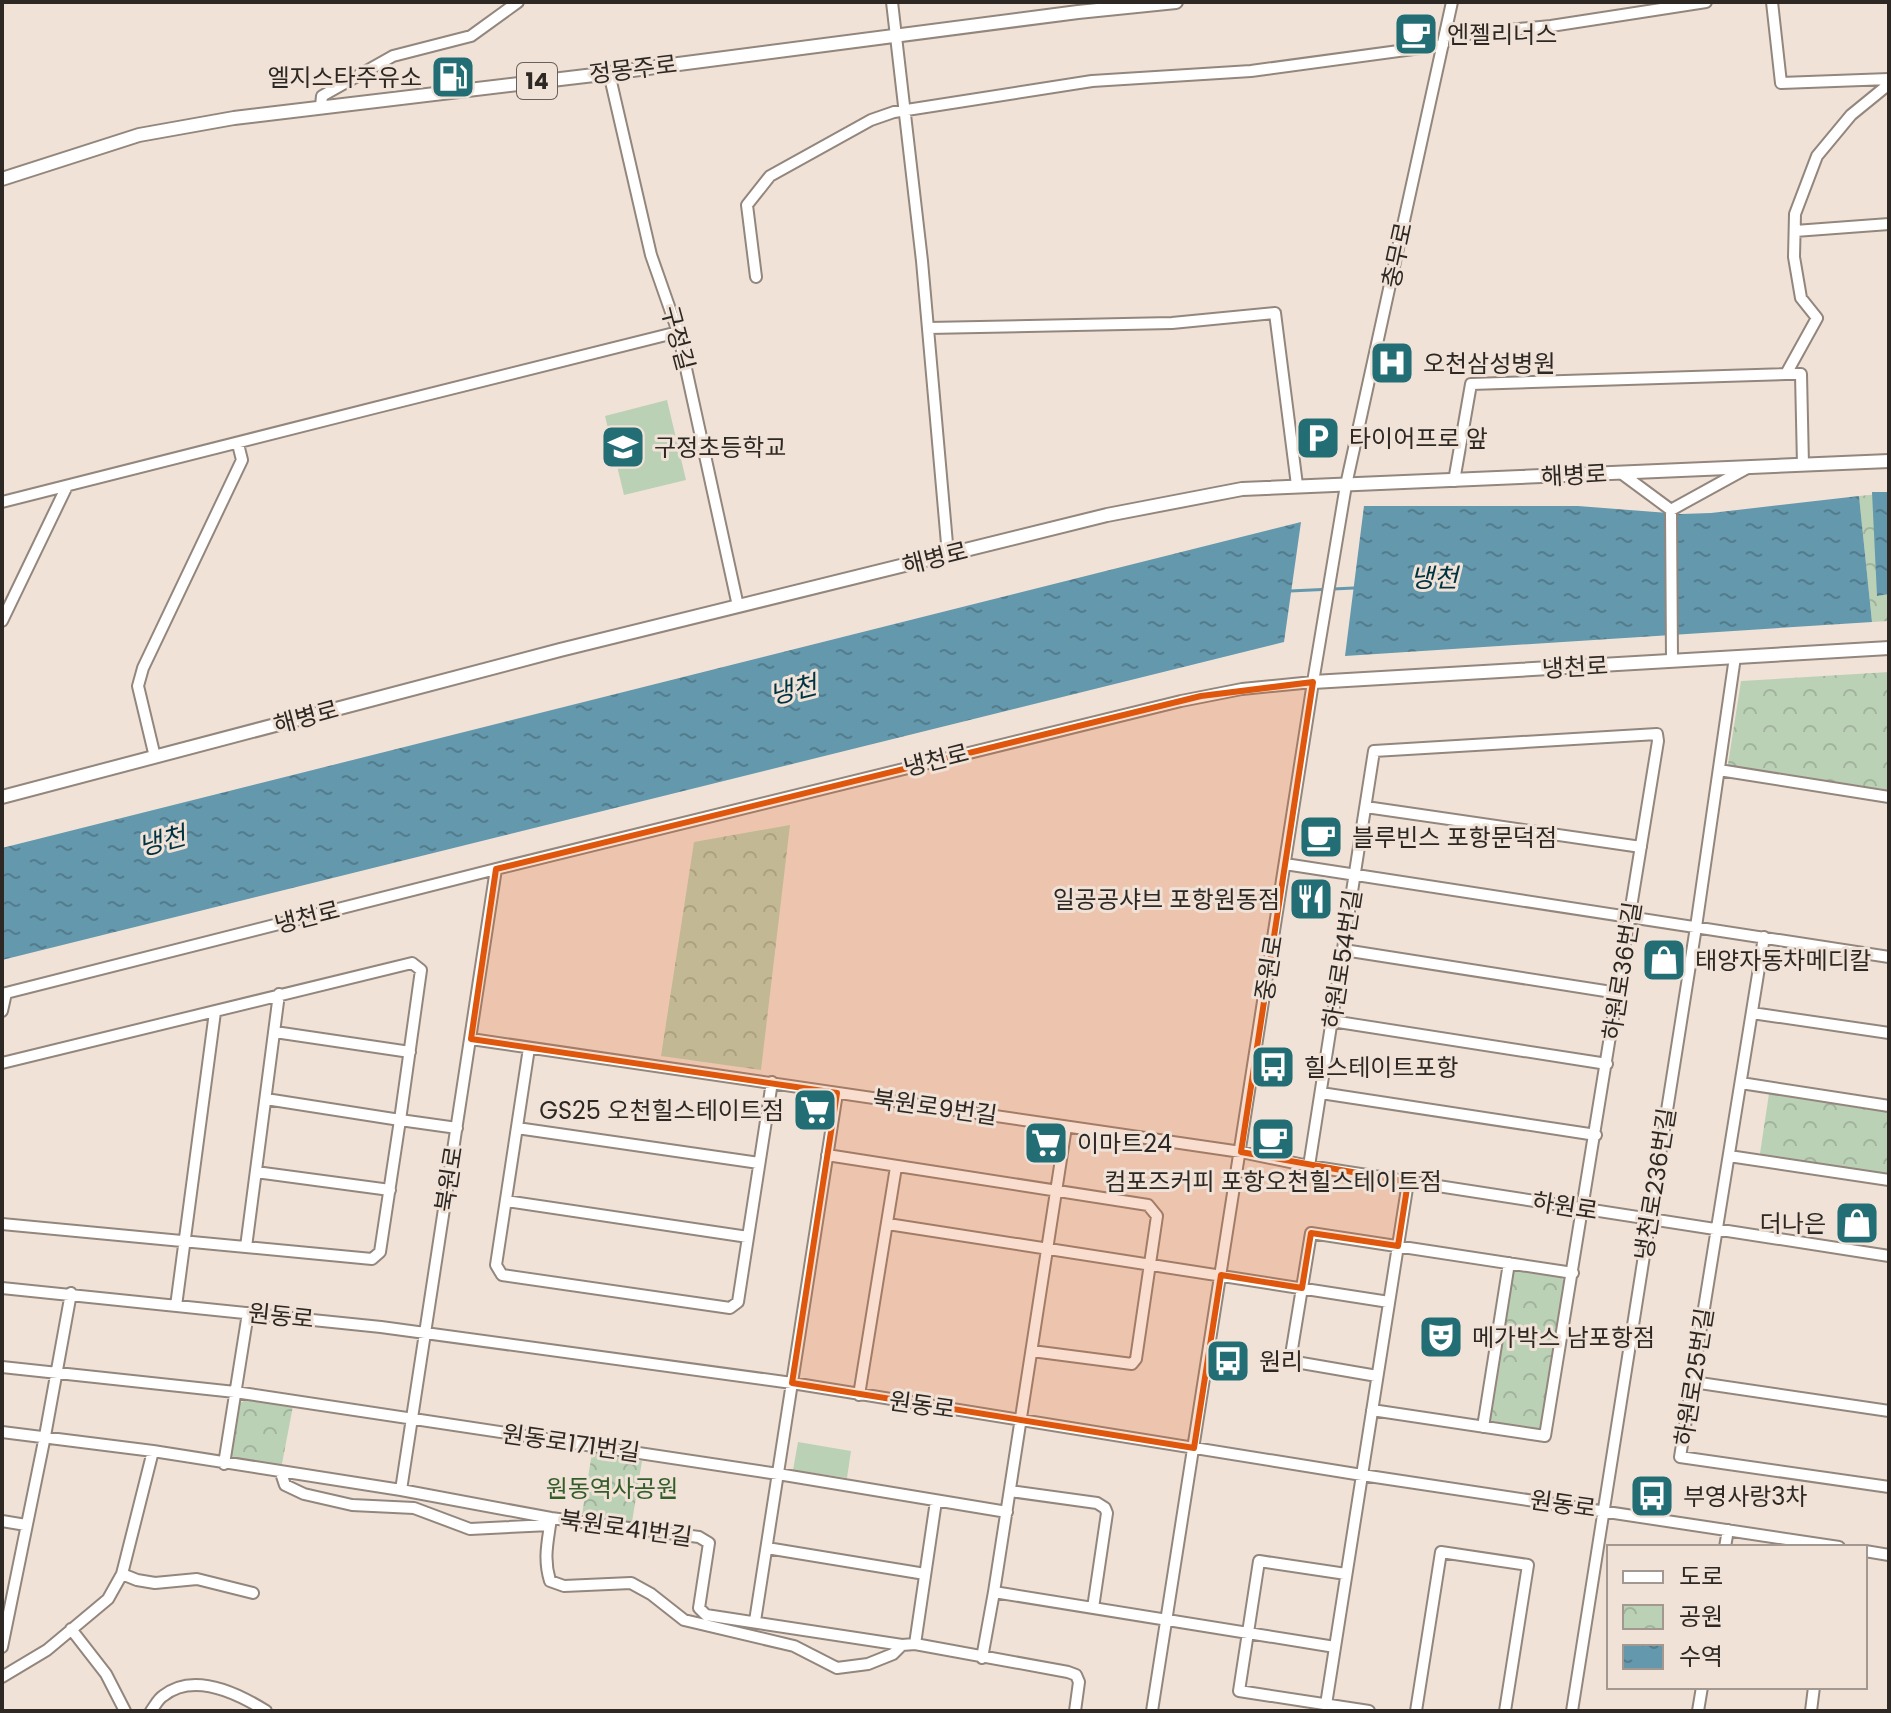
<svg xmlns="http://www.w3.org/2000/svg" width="1891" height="1713" font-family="Poppins,'Noto Sans KR',sans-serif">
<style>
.grass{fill:#bbd1b6}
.park{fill:url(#park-crowns)}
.water{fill:url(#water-ripples)}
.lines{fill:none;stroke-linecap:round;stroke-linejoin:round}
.stream{stroke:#6498ad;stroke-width:3}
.minor-casing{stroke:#93867c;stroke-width:14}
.major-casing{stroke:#93867c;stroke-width:16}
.minor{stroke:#fff;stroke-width:10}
.major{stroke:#fff;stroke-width:12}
.marked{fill:#df570d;fill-opacity:0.2;stroke:#df570d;stroke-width:6;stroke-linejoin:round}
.labels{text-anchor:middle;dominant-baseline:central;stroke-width:6;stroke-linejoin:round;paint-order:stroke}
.shield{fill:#f0e2d7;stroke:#68605a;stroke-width:2}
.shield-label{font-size:22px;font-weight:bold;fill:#2d2824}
.poi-label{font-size:24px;fill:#2d2824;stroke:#f0e2d7;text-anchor:start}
.street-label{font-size:24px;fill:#2d2824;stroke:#f0e2d7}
.park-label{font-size:24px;fill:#335d28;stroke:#f0e2d7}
.water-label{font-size:26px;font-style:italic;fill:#003342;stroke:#f0e2d7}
</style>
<defs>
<pattern id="park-crowns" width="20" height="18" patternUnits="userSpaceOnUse" patternTransform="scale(2)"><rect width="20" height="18" fill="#bbd1b6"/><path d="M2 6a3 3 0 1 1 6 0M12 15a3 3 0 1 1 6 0" fill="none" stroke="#a1b39c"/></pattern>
<pattern id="water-ripples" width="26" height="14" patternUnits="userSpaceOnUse" patternTransform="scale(2)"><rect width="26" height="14" fill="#6498ad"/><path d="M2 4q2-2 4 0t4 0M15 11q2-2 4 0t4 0" fill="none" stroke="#537c8d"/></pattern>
</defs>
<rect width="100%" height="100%" fill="#f0e2d7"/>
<!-- grass -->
<path class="grass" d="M667,400L686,480L624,495L605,416Z
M798,1442L851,1451L847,1478L793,1470Z"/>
<!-- park -->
<path class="park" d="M1889,493V621L1872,622L1859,496Z
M1889,672V792L1732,767L1728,764L1741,681Z
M790,825L761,1070L661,1056L694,842Z
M1770,1087L1889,1106V1180L1759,1160Z
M1510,1268L1560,1276L1565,1282L1544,1425L1537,1430L1487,1420Z
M248,1399L293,1406L281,1469L235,1460L231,1455L240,1403Z
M592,1453L642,1461L632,1522L582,1514Z"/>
<!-- water -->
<path class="water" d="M1872,492H1889V594L1877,596Z
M1859,496L1872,622L1345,656L1364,506H1578L1681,514L1711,513Z
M1301,522L1284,642L2,960V848Z"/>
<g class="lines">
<!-- stream -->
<path class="stream" d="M1290,591L1354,588"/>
<!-- minor casing -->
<g class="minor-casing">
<path id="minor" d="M892,2L922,261L948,555
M1772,2L1781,83L1889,79
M1445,36L1551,26L1706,2
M609,73L651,255L678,332L738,606
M321,106L322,96L393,56L471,36L518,2
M1795,231L1889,224
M756,277L747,205L770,176L871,120L894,112L1092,81L1251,71L1443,45
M928,328L1172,323L1275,313L1297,485
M1786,374H1801L1803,465
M1621,473L1671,510
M1454,481L1471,384L1786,374L1817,318L1801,298L1794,257L1795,214L1817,156L1851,115L1889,84
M2,502C228,446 452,387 678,332
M1671,510L1672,661
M1671,510L1749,467
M2,621L67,486
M155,757L138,686L143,668L242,460L238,444
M1719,770L1889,797
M1366,807L1641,847
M1285,864L1889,957
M1764,937L1680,1457L1889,1487
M1344,950L1618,993
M2,994L496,869L1181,701L1242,689L1313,682
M2,1011L6,993
M1752,1013L1889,1033
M1332,1021L1607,1064
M275,1032L410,1052
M471,1039L1241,1152L1309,1166L1889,1256
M529,1048L496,1265L502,1275L730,1308L738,1302L772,1082
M2,1063L412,963L421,970L400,1120L457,1128
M1741,1083L1889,1106
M1321,1093L1596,1135
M1066,1127L994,1592L1335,1647
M517,1128L759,1163
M827,1155L1148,1205L1157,1216L1136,1359L1132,1364L1032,1351
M1729,1156L1889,1180
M1309,1166L1374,751L1657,734L1658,741L1545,1436L1372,1410
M256,1172L390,1190
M506,1201L748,1237
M2,1224L372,1259L380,1252L400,1120L266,1099
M888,1224L1389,1302
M246,1247L279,994
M2,1288L381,1327L792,1383L1362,1475L1839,1547
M176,1306L215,1012
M2,1367L235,1392L778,1474L1007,1512
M1377,1376L1290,1361L1311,1233L1573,1273
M1693,1382L1889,1411
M859,1395L896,1167
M1483,1427L1509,1263
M2,1432L153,1451L401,1490L551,1518L699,1537L709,1543L699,1608L706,1615L902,1645L915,1644L1068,1672L1076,1675L1079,1682L1075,1711
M224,1464L248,1313
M281,1473L285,1485L304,1494L352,1505L414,1508L470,1529L550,1525
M401,1490L496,869
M1010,1491L1097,1503L1105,1508L1107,1513L1093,1608
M551,1518C548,1541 543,1558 550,1581L564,1586L631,1583L651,1594L684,1620L794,1646L837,1668L868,1664L893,1654L902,1645
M2,1521L26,1525
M1725,1547L1728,1530
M767,1548L925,1574
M1865,1551L1889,1555
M122,1574L137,1580L155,1583L197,1579L253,1593
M1346,1574L1259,1561L1239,1691L1369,1711
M755,1621L837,1093
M71,1629L106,1674L125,1711
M915,1644L936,1501
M2,1647L45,1436L71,1293
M982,1658L994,1592
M2,1677L47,1650L108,1599L122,1574L153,1451
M151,1711C155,1706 158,1699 163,1696C194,1671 239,1694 266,1711
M1152,1711L1313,682L1346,485L1452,2
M1325,1711L1408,1182
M1416,1711L1441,1552L1528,1565L1505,1711
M1572,1711L1696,927L1735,657
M1698,1711L1702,1687
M1811,1711L1814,1687"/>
</g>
<!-- major casing -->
<g class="major-casing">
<path id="major" d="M2,179L139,135L234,118L594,75L1078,12L1176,2
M1313,682L1889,648
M2,797L560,650L1107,515L1242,489L1889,461"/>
</g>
<!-- minor -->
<use href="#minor" class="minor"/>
<!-- major -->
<use href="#major" class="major"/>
</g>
<!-- marked area -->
<path class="marked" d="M1313,682L1241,1152L1408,1182L1398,1246L1311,1233L1302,1288L1221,1275L1194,1448L792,1383L837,1093L471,1039L496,869L1201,696Z"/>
<!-- icons -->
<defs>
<g id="cafe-square" transform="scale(2.3)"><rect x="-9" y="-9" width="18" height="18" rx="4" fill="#236e74" stroke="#f0e2d7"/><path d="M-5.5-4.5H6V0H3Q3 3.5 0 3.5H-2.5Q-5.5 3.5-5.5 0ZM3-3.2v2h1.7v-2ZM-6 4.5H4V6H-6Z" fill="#fff"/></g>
<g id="fuel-square" transform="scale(2.3)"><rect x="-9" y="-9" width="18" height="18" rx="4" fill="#236e74" stroke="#f0e2d7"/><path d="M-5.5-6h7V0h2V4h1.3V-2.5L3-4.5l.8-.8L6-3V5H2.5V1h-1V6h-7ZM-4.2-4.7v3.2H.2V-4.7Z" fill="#fff"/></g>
<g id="hospital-square" transform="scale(2.3)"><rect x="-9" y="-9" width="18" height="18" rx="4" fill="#236e74" stroke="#f0e2d7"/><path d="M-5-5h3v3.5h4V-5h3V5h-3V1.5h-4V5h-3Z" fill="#fff"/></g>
<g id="parking-square" transform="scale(2.3)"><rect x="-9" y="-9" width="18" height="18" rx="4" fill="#236e74" stroke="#f0e2d7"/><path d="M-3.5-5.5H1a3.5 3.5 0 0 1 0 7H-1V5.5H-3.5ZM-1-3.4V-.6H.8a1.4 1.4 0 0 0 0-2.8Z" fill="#fff"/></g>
<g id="school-square" transform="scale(2.3)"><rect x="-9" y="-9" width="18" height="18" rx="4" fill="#236e74" stroke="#f0e2d7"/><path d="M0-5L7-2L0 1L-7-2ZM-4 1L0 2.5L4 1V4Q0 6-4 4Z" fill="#fff"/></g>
<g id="restaurant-square" transform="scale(2.3)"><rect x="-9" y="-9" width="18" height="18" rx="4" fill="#236e74" stroke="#f0e2d7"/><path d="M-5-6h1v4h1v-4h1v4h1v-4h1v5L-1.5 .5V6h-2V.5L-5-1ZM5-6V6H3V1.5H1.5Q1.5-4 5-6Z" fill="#fff"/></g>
<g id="shop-square" transform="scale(2.3)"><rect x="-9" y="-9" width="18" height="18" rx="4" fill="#236e74" stroke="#f0e2d7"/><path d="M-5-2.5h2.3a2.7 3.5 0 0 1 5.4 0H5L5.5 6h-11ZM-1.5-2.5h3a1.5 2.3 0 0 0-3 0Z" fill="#fff"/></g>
<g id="bus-square" transform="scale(2.3)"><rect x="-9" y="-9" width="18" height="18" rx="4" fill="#236e74" stroke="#f0e2d7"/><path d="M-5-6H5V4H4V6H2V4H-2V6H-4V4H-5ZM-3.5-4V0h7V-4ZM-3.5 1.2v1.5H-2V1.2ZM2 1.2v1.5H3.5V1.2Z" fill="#fff"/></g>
<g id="supermarket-square" transform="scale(2.3)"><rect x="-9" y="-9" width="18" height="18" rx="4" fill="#236e74" stroke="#f0e2d7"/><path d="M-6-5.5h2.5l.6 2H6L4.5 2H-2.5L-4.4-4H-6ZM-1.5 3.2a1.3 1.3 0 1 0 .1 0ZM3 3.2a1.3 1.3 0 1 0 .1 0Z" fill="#fff"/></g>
<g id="theatre-square" transform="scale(2.3)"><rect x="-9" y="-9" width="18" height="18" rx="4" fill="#236e74" stroke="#f0e2d7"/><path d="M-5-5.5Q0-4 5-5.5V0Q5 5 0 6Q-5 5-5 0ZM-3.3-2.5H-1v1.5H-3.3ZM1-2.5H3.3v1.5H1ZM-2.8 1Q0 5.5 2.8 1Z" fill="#fff"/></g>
</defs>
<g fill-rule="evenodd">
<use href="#cafe-square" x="1416" y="34"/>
<use href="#fuel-square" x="453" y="77"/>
<use href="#hospital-square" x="1392" y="363"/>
<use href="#parking-square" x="1318" y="438"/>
<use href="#school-square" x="623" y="447"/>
<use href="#cafe-square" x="1321" y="837"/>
<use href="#restaurant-square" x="1311" y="899"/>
<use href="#shop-square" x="1664" y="960"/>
<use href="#bus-square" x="1273" y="1067"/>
<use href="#supermarket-square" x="815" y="1110"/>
<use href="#cafe-square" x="1273" y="1139"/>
<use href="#supermarket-square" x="1046" y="1143"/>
<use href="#shop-square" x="1857" y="1223"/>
<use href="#theatre-square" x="1441" y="1337"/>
<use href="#bus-square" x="1228" y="1361"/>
<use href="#bus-square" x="1652" y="1496"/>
</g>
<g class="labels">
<!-- shield labels -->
<rect class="shield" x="517" y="63" width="40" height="36" rx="6"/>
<g class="shield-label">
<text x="537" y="81">14</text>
</g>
<!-- poi labels -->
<g class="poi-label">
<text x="1447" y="34">엔젤리너스</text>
<text x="422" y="77" text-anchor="end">엘지스타주유소</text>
<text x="1423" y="363">오천삼성병원</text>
<text x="1349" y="438">타이어프로 앞</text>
<text x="654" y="447">구정초등학교</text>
<text x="1352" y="837">블루빈스 포항문덕점</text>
<text x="1280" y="899" text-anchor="end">일공공샤브 포항원동점</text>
<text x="1695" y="960">태양자동차메디칼</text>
<text x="1304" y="1067">힐스테이트포항</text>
<text x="784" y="1110" text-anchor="end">GS25 오천힐스테이트점</text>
<text x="1077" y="1143">이마트24</text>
<text x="1273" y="1181" text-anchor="middle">컴포즈커피 포항오천힐스테이트점</text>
<text x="1826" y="1223" text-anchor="end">더나은</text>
<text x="1472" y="1337">메가박스 남포항점</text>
<text x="1259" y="1361">원리</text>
<text x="1683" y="1496">부영사랑3차</text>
</g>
<!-- street labels -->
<g class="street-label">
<text transform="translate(633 69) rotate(-7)">정몽주로</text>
<text transform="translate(1397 255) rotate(-78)">충무로</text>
<text transform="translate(678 338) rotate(75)">구정길</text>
<text transform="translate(1574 475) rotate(-3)">해병로</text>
<text transform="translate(935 558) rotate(-14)">해병로</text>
<text transform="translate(1575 667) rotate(-3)">냉천로</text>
<text transform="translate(306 717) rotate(-15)">해병로</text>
<text transform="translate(936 760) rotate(-14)">냉천로</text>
<text transform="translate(307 917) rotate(-14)">냉천로</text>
<text transform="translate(1342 959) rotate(-81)">하원로54번길</text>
<text transform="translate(1269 968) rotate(-81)">중원로</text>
<text transform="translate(1622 971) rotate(-81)">하원로36번길</text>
<text transform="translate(935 1107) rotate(8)">북원로9번길</text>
<text transform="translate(449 1179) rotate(-81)">북원로</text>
<text transform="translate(1655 1184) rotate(-81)">냉천로236번길</text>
<text transform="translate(1565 1206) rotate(9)">하원로</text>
<text transform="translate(281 1316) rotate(6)">원동로</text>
<text transform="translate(1694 1377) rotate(-81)">하원로25번길</text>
<text transform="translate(922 1405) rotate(8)">원동로</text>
<text transform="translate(571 1443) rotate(8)">원동로171번길</text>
<text transform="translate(1563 1504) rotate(8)">원동로</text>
<text transform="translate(626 1528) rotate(8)">북원로41번길</text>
</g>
<!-- park labels -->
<g class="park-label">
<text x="612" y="1488">원동역사공원</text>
</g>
<!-- water labels -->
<g class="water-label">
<text x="1434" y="578">냉천</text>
<text transform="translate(793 690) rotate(-14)">냉천</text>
<text transform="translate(162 841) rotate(-15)">냉천</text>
</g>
</g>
<!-- border -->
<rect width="1891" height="1713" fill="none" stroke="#2d2824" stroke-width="8"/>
<!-- legend -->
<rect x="1607" y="1545" width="260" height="144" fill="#f0e2d7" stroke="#a2988f" stroke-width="2"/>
<rect x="1623" y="1571" width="40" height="12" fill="#ffffff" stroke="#a2988f" stroke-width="2"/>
<text x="1679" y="1585" font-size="24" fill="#2d2824">도로</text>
<rect x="1623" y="1605" width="40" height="24" fill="url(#park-crowns)" stroke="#a2988f" stroke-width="2"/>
<text x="1679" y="1625" font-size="24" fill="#2d2824">공원</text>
<rect x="1623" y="1645" width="40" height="24" fill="url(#water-ripples)" stroke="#a2988f" stroke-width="2"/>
<text x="1679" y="1665" font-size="24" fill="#2d2824">수역</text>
</svg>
